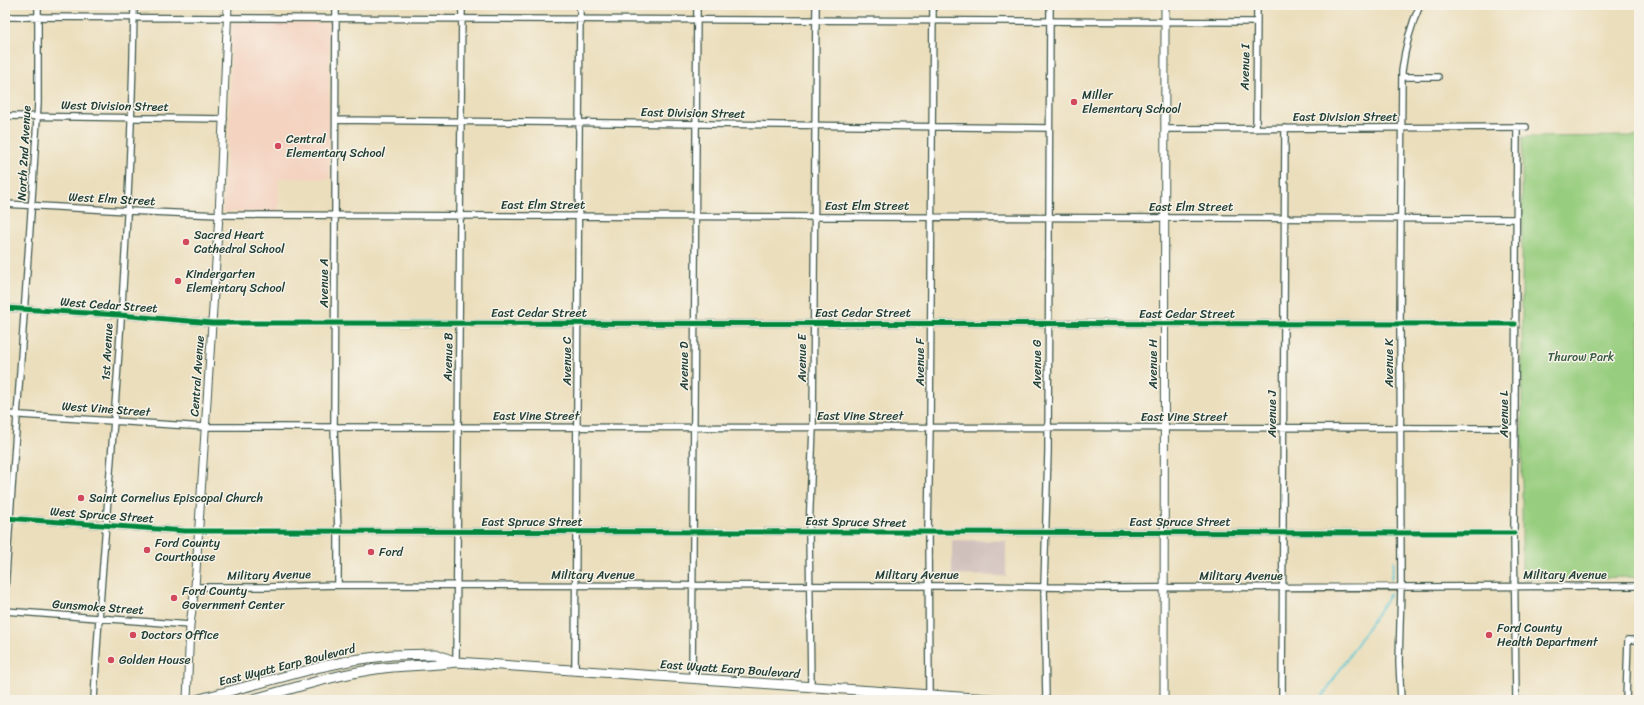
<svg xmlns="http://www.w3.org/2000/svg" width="1644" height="705" font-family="Sriracha,sans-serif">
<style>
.built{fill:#f4d3c1}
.industrial{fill:#d0c0bc}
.green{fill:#97cd7e;stroke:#5b8559}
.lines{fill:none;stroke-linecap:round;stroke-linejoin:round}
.stream{stroke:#5ac6d3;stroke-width:2}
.minor-casing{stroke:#3e5548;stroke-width:8}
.tertiary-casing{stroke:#3e5548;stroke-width:9}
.primary-casing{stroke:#3e5548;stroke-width:11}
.minor{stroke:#fff;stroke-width:5.5}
.tertiary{stroke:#fff;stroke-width:7}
.primary{stroke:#fff;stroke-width:9}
.cycleway-casing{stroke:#f7f3e8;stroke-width:8}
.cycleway{stroke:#00873e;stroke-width:5}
.poi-dot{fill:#d1495b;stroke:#f7f3e8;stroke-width:1.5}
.labels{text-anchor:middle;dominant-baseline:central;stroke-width:3;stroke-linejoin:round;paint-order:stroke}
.street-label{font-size:12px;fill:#1f3d34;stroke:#f7f3e8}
.poi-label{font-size:12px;fill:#1f3d34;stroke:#f7f3e8;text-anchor:start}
.park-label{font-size:12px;fill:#375a43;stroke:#f7f3e8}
</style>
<rect width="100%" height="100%" fill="#f7f3e8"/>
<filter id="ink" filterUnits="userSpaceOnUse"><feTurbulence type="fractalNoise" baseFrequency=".025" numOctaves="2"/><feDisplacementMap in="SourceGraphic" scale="8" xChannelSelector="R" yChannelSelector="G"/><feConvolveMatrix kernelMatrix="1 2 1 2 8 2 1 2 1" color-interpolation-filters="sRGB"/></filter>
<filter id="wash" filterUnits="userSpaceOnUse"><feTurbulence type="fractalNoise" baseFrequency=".012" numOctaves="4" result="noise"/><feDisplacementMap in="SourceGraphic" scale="16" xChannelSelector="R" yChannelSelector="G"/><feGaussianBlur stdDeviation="0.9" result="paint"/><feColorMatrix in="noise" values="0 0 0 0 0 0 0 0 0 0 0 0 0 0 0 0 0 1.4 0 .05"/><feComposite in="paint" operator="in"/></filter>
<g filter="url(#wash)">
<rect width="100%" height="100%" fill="#ebdebc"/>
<!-- built -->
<path class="built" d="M231,22L329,23V179L279,178V212H222L230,115Z"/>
<!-- industrial -->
<path class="industrial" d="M952,540L1006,541V576L952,575Z"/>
<!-- green -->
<path class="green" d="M1639,136V577L1522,579V137Z"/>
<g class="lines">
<!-- stream -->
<path class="stream" d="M1391,579L1394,561
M1320,700L1390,594"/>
</g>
</g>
<g filter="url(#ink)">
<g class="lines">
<!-- minor casing -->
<g class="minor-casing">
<path id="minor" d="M336,5L334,427L338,531V585
M5,17L1257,22
M1402,77H1438
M5,116L224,119
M336,120L1049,128
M1165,129L1526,127
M1256,129L1257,5
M5,204L128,211L219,215L1515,219
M5,308L120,315L212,323L1515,324
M5,414L205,427L1515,428
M5,518L185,531L1514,533
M195,587H267L338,585L984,586L1108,588L1639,586
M5,590L33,184L38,103V5
M5,611L190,625
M456,662L462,5
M575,670L580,5
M692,678L697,5
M811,687L809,531L813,427L816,5
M929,695L928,532L930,427L933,5
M94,700C98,620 105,540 111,459C123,308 132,156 134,5
M1046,700L1044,586L1048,452L1050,5
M1282,700L1285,128
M1401,700L1399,662L1401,586L1400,324L1402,71C1405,47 1410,27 1420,5
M1516,700L1514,533L1517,127
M1626,700L1628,640H1639"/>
</g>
<!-- tertiary casing -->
<g class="tertiary-casing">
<path id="tertiary" d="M187,700L190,625L195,587L219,215L228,5
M1164,700L1165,5"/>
</g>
<!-- primary casing -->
<g class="primary-casing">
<path id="primary" d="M196,700L320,667L353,660L392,655L436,654L456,662
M250,700C292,689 333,675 376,669C403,665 429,666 456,662L1003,700"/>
</g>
<!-- minor -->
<use href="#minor" class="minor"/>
<!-- tertiary -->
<use href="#tertiary" class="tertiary"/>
<!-- primary -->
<use href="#primary" class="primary"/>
<!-- cycleway casing -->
<g class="cycleway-casing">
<path id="cycleway" d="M5,308L120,315L212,323L1515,324
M5,518L185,531L1514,533"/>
</g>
<!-- cycleway -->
<use href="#cycleway" class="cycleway"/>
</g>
</g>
<!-- markers -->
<g class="poi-dot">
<circle cx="1074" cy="102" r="4"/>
<circle cx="278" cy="146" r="4"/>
<circle cx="186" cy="242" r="4"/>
<circle cx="178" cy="281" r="4"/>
<circle cx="81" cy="498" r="4"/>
<circle cx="147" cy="550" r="4"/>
<circle cx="371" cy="552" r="4"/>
<circle cx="174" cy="598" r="4"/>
<circle cx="133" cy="635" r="4"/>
<circle cx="1489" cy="635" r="4"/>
<circle cx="111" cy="660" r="4"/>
</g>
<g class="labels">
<!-- street labels -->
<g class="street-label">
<text transform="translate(1245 67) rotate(-89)">Avenue I</text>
<text transform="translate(115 106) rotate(1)">West Division Street</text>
<text transform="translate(693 113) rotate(1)">East Division Street</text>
<text x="1345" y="117">East Division Street</text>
<text transform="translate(24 153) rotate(-87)">North 2nd Avenue</text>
<text transform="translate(112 199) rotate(3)">West Elm Street</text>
<text x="543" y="205">East Elm Street</text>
<text x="867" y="206">East Elm Street</text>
<text x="1191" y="207">East Elm Street</text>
<text transform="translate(324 283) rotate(-90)">Avenue A</text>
<text transform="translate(109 305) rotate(4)">West Cedar Street</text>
<text x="539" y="313">East Cedar Street</text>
<text x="863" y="313">East Cedar Street</text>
<text x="1187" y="314">East Cedar Street</text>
<text transform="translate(107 352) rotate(-87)">1st Avenue</text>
<text transform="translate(448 357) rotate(-89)">Avenue B</text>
<text transform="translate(802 358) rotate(-90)">Avenue E</text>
<text transform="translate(567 361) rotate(-90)">Avenue C</text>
<text transform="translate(920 362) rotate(-90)">Avenue F</text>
<text transform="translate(1389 363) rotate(-90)">Avenue K</text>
<text transform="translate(1037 364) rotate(-90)">Avenue G</text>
<text transform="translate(1153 364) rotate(-90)">Avenue H</text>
<text transform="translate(684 366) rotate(-90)">Avenue D</text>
<text transform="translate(197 376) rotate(-86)">Central Avenue</text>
<text transform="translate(106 409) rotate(4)">West Vine Street</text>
<text transform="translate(1272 414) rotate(-90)">Avenue J</text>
<text transform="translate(1504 414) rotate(-90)">Avenue L</text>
<text x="536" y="416">East Vine Street</text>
<text x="860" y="416">East Vine Street</text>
<text x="1184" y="417">East Vine Street</text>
<text transform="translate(102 515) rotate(4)">West Spruce Street</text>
<text x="532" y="522">East Spruce Street</text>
<text transform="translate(856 522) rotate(1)">East Spruce Street</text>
<text x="1180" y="522">East Spruce Street</text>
<text transform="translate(269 575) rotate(-1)">Military Avenue</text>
<text x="593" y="575">Military Avenue</text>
<text x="917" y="575">Military Avenue</text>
<text x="1565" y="575">Military Avenue</text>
<text x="1241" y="576">Military Avenue</text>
<text transform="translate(98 607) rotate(4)">Gunsmoke Street</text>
<text transform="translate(287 665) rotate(-14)">East Wyatt Earp Boulevard</text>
<text transform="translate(730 669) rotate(4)">East Wyatt Earp Boulevard</text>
</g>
<!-- poi labels -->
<g class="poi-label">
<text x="1082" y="95">Miller<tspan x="1082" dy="14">Elementary School</tspan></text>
<text x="286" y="139">Central<tspan x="286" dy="14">Elementary School</tspan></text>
<text x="194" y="235">Sacred Heart<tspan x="194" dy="14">Cathedral School</tspan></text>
<text x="186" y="274">Kindergarten<tspan x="186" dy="14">Elementary School</tspan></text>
<text x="89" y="498">Saint Cornelius Episcopal Church</text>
<text x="155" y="543">Ford County<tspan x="155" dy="14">Courthouse</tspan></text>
<text x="379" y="552">Ford</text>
<text x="182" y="591">Ford County<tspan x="182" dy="14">Government Center</tspan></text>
<text x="1497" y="628">Ford County<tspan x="1497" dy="14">Health Department</tspan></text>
<text x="141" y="635">Doctors Office</text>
<text x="119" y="660">Golden House</text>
</g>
<!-- park labels -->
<g class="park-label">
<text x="1581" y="357">Thurow Park</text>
</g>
</g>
<!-- margin -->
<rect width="1644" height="705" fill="none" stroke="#f7f3e8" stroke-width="20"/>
</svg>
